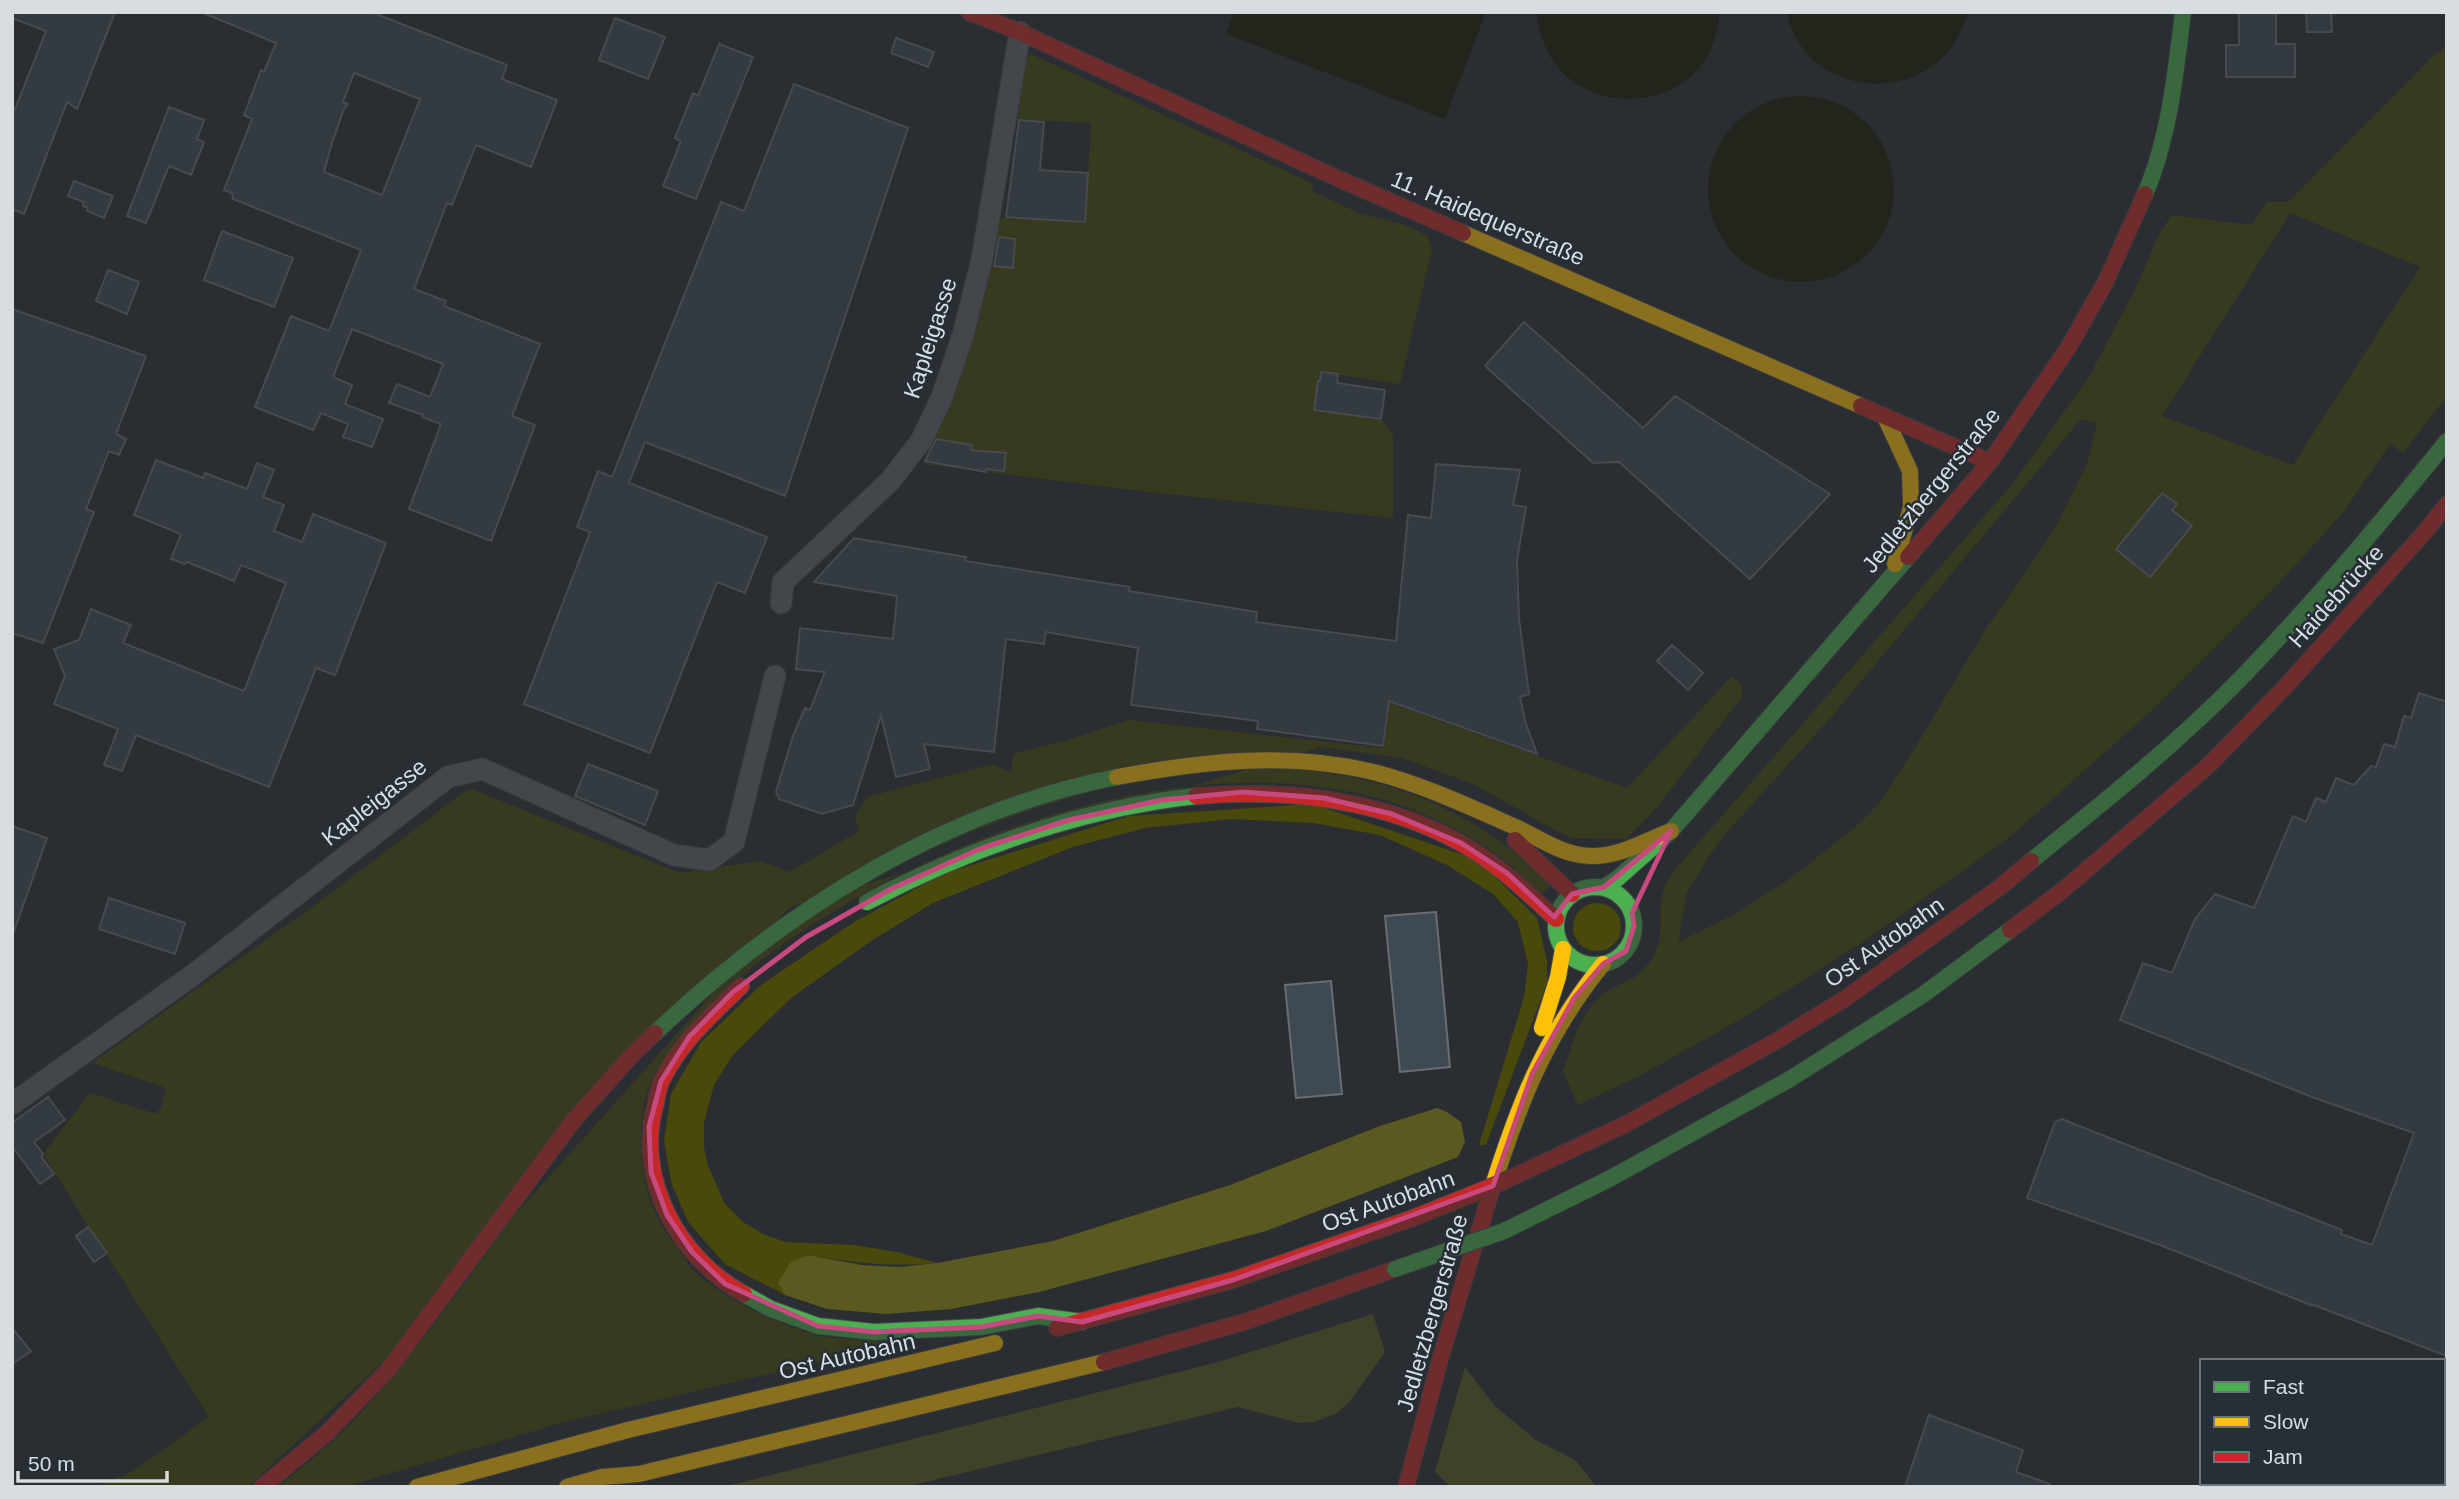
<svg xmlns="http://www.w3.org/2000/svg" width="2459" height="1499" font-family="Helvetica,sans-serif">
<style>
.green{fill:#48490a;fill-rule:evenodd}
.forest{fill:#595920}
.water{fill:#1b1b04}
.building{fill:#3e4952;stroke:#6a6e72;stroke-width:2;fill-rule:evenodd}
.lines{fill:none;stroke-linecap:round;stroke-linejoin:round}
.street-casing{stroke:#474a4e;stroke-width:23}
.fast-casing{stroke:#474a4e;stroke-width:18}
.slow-casing{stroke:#474a4e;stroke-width:18}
.jam-casing{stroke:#474a4e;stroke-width:18}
.street{stroke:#63666a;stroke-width:21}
.fast{stroke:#4caf50;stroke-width:16}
.slow{stroke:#ffc107;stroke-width:16}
.jam{stroke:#c62828;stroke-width:16}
.fast-bridge-casing{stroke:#474a4e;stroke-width:18;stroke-linecap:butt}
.jam-bridge-casing{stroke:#474a4e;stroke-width:18;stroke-linecap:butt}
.fast-bridge{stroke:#4caf50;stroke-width:16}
.jam-bridge{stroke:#c62828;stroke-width:16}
.marked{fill:none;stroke:#c8497d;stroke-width:5;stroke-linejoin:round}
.labels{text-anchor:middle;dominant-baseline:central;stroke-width:5;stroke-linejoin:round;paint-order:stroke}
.street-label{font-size:23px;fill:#d8dde2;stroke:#262e36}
</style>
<rect width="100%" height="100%" fill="#2a2e32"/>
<!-- green -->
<path class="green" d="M2447,46V396L2403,453L2390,444L2342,514L2277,585L2150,712L2011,836L1863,942L1741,1019L1641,1075L1578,1105L1563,1072C1572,1047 1579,1013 1601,996C1624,979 1640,982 1655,953C1666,931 1655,906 1666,884C1669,878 1674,872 1678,866L2013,483L2090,375L2136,287L2160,232L2172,215L2251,225L2267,202H2288L2434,55ZM2290,213L2420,267L2293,465L2162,416ZM2081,419L2097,423L2087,464L2054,530L1986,629L1915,748L1879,803L1860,823L1791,878L1733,915L1678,942L1686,894L1711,853L1729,830L1833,715Z
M1031,54L1314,184L1311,191L1359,213L1405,225L1428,236L1432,249L1400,384L1321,372L1318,381L1314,409L1381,419L1393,434V518L1149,492L924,464L959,362L988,265L1013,268L1015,239L994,236L1000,218L1085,221L1091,123L1016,119L1021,63Z
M1732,676L1742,686V697L1654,811L1626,839L1570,838L1473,784L1402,758L1321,747L790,907L389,1356L248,1487H96L133,1471L209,1417L43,1154L90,1093L156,1114L161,1107L166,1088L92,1063L315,905L469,788L679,873L760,861L790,872L859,831L855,816L867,797L993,764L1011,773L1013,754L1067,740L1130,720L1384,748L1390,703L1627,788Z
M1235,767C1358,766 1461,796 1551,884L1541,895C1530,886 1521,874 1510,865C1473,835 1426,812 1381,799C1184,744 930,837 771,953C733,981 699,1011 672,1049C667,1056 659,1064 655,1073C633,1118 637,1184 663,1228C668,1236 674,1243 680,1251C684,1257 688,1264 692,1269C718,1295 778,1325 813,1334C843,1342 877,1339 908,1338V1341L561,1423L344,1487H277C305,1465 333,1443 357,1417C436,1330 502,1228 574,1135C732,930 976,790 1235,767Z
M1313,804L1478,860L1537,918L1547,961V983L1486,1145H1479L1524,997L1528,964L1518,922L1493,894L1447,865L1380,835L1313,823L1232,819L1145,828L1073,847L933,903L871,941L791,998L732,1056L714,1085L704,1122V1148L708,1166L725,1204L743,1222L763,1234L785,1242L854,1245L897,1252L937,1263C890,1267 853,1263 808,1255L785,1295L725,1264L688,1222L671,1182L664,1141L671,1094L701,1042L761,985L854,922L943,874L1129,816Z
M1573 927a24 24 0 1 1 48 0a24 24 0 1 1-48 0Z"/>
<!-- forest -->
<path class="forest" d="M1437,1108L1447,1112L1461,1122L1465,1142L1458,1157L1266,1231L1039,1292L951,1309L886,1314L827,1309L785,1295L778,1283L790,1263L808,1255L862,1265L900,1267L937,1263L1053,1241L1230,1185L1380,1126Z
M1373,1314L1385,1352L1350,1401L1337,1413L1314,1422L1299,1423L1238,1407L905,1487H723L1218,1362Z
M1465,1367L1495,1406L1536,1440L1575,1460L1597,1487H1451L1435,1472Z"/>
<!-- water -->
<path class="water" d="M1234,12H1486L1445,119L1226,34Z
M1536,12H1720C1718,29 1715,43 1706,58C1674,111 1589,113 1554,62C1543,47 1539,30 1536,12Z
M1787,12H1968C1966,22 1962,29 1958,37C1919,109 1802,95 1787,12Z
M1708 189a93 93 0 1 1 186 0a93 93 0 1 1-186 0Z"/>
<!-- building -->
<path class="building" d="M12,12H115L77,109L67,102L24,214L12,209V117L46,31L12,18Z
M201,12H371L507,65L502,79L557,100L531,167L476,145L452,205L447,203L414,289L446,301L444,306L540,344L512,416L535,425L491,541L409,509L441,424L422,417L423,415L389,403L397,384L430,397L443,364L352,329L333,377L352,385L345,404L383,419L372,447L343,437L348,424L321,413L313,430L255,407L291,316L329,331L361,250L233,199L232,193L224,190L252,119L244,115L261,70L264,72L276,43ZM354,73L420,99L382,195L324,172L332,143L344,109L348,104L343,102Z
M2239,12H2276V44H2295V77H2226V45H2239Z
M2306,12H2331L2332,32H2307Z
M615,18L665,37L648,79L599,60Z
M896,38L934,52L928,67L891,53Z
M719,44L753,57L696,199L663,186L681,141L675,138L693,93L698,96Z
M794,84L908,128L785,496L645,442L629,483L767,537L745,593L717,582L650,753L524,704L590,532L577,527L598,471L612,477L721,202L744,211Z
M169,107L204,120L197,139L204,142L191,175L169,166L146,223L127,216Z
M1019,120L1044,122L1040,170L1088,173L1085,222L1006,217Z
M74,181L113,196L104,218L87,211L88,208L83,206L84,202L68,196Z
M222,231L293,258L274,307L204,280Z
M999,237L1015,239L1013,268L994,266Z
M108,270L139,282L127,314L96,301Z
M12,309L146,356L116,434L126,439L119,455L109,451L86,509L94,512L43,643L12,633Z
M1524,322L1643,428L1675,396L1830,494L1750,579L1619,462L1593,463L1485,366Z
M1321,372L1338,374L1337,383L1385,390L1381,419L1314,410L1318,381H1320Z
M936,439L972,445L971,450L1006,453L1004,471L986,469V472L925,461Z
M156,460L203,478L205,473L247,489L257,463L274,470L263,497L284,505L274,531L302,542L313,514L386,543L335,675L316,668L269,787L136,735L122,771L104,765L118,729L54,704L65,676L54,649L79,640L91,609L131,625L123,643L244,691L286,583L241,565L234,581L187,562L185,564L171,559L181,534L134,515Z
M1436,464L1520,470L1513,505L1526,507L1517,560L1519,619L1529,694L1520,697L1526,724L1537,754L1389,701L1383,746L1257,729L1258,721L1131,705L1138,648L1046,632L1044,644L1006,639L994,752L924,744L930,769L896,777L881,716L853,805L822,814L779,799L776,792L793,736L805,708L810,710L825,672L796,669L800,628L893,639L897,596L814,582L854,538L966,557L965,561L1130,587L1129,591L1257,612L1256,622L1396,641L1408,515L1431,518Z
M2162,493L2177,504L2172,510L2192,526L2150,577L2116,549Z
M1672,645L1703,673L1688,690L1657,661Z
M2419,693L2447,702V1356L2311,1304V1305L2160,1245L2027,1198L2055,1122L2062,1119L2342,1230L2341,1234L2372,1245L2414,1133L2312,1097L2120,1020L2143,963L2172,973L2195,919L2215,894L2254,908L2293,816L2306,822L2316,798L2326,802L2336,778L2354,785L2371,766L2376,767L2384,744L2395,747L2404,716L2411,718Z
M588,764L658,791L645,825L575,796Z
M12,826L47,838L14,931L12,930Z
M109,898L185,923L175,954L99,929Z
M1436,912L1450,1067L1400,1072L1385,916Z
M1331,981L1342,1094L1296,1098L1285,985Z
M48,1097L65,1120L34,1142L43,1154L41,1156L54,1174L40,1184L12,1146V1123Z
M88,1227L107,1253L94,1262L76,1236Z
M12,1328L31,1351L12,1364Z
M1929,1415L2023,1450L2016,1472L2050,1484L2049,1487H1905Z"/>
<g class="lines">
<!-- street casing -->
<g class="street-casing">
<path id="street" d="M781,603L783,582L890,481L921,441L942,397L963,335L982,259L1020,32
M12,1104L193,975L448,777L482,769L674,855L709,860L734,842L775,676"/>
</g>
<!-- fast casing -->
<g class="fast-casing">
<path id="fast" d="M2145,194C2169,139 2176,71 2183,12
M2031,861C2104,802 2179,742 2244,675C2316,600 2382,522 2447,441
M1556 926a39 39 0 1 1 78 0a39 39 0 1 1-78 0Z
M1604,887L1618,878L1671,831L1908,557
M867,902C970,848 1079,809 1196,796
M655,1033C784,911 942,811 1117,777
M1609,1179L1790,1079L1924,994L2010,930
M744,1294L771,1309L818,1326L874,1332L981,1327L1038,1316L1082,1322"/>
</g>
<!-- slow casing -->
<g class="slow-casing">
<path id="slow" d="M1463,233L1861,406
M1885,417L1910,471L1911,507L1895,564
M1117,777C1204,761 1290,751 1377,773C1423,785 1468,806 1511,825C1537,836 1560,855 1590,856C1619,857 1645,841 1671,831
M1542,1028L1558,977L1563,949
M1491,1192C1518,1106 1545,1035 1603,964
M417,1487L628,1430L995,1343
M567,1487L602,1477L639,1474L1104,1362"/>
</g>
<!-- jam casing -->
<g class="jam-casing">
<path id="jam" d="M969,12L1020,32L1339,179L1463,233
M1861,406L1990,462
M1908,557L1990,462L2068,348L2105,283L2145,194
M1196,796C1289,788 1393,800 1474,851C1504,870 1530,895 1556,919
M1515,840L1572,894
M2010,930L2063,890L2209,765L2283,689L2424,533L2447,504
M741,986C712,1015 680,1042 662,1080C658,1087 657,1097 655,1106C635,1179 679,1259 744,1294
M1626,1124L1776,1041L1846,998L2000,887L2031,861
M1057,1328L1233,1280L1413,1218
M1104,1362L1244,1322L1395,1269
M262,1487L328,1432L388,1370L573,1121L632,1055L655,1033
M1406,1487L1441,1356L1491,1192"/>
</g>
<!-- street -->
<use href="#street" class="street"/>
<!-- fast -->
<use href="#fast" class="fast"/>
<!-- slow -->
<use href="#slow" class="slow"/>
<!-- jam -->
<use href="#jam" class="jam"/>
<!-- fast-bridge casing -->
<g class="fast-bridge-casing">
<path id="fast-bridge" d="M1395,1269L1504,1231L1609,1179"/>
</g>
<!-- jam-bridge casing -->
<g class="jam-bridge-casing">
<path id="jam-bridge" d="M1413,1218L1500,1183L1626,1124"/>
</g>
<!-- fast-bridge -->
<use href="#fast-bridge" class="fast-bridge"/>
<!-- jam-bridge -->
<use href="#jam-bridge" class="jam-bridge"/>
</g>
<!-- marked area -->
<path d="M0 0H2459V1499H0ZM1243,792L1324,798L1392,814L1461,843L1507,873L1554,917L1572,894L1604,887L1671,831L1632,913L1634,926L1626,951L1603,964L1574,998L1532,1074L1493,1186L1233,1280L1082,1322L1038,1316L981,1327L874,1332L818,1326L725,1284L692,1252L667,1215L651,1172L649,1127L661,1081L689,1037L733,992L806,937L891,889L982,848L1069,820L1162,800Z" fill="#2a2e32" fill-opacity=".55" fill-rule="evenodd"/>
<path class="marked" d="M1243,792L1324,798L1392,814L1461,843L1507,873L1554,917L1572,894L1604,887L1671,831L1632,913L1634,926L1626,951L1603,964L1574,998L1532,1074L1493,1186L1233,1280L1082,1322L1038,1316L981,1327L874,1332L818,1326L725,1284L692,1252L667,1215L651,1172L649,1127L661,1081L689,1037L733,992L806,937L891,889L982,848L1069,820L1162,800Z"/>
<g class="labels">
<!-- street labels -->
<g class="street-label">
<text transform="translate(1488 218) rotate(23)">11. Haidequerstraße</text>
<text transform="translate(930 338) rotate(-72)">Kapleigasse</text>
<text transform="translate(1931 490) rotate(-51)">Jedletzbergerstraße</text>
<text transform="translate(2336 596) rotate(-48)">Haidebrücke</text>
<text transform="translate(374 802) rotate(-38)">Kapleigasse</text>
<text transform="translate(1884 942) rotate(-35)">Ost Autobahn</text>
<text transform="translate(1388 1201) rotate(-20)">Ost Autobahn</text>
<text transform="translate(1432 1313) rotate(-74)">Jedletzbergerstraße</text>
<text transform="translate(847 1356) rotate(-13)">Ost Autobahn</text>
</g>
</g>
<!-- border -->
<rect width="2459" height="1499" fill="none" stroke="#d8dde2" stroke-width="28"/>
<!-- legend -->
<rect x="2200" y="1359" width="245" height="126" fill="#262e36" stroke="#6d747b" stroke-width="2"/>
<rect x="2214" y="1382" width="35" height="10" fill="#4caf50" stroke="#6d747b" stroke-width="2"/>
<text x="2263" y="1394" font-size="21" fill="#d8dde2">Fast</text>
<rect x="2214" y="1417" width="35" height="10" fill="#ffc107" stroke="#6d747b" stroke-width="2"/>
<text x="2263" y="1429" font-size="21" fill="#d8dde2">Slow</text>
<rect x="2214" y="1452" width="35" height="10" fill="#c62828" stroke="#6d747b" stroke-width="2"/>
<text x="2263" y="1464" font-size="21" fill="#d8dde2">Jam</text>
<!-- scale -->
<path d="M18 1471v10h149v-10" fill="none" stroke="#d8dde2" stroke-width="3.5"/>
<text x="28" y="1471" font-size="21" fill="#d8dde2" stroke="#262e36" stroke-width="5" paint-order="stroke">50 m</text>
</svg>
